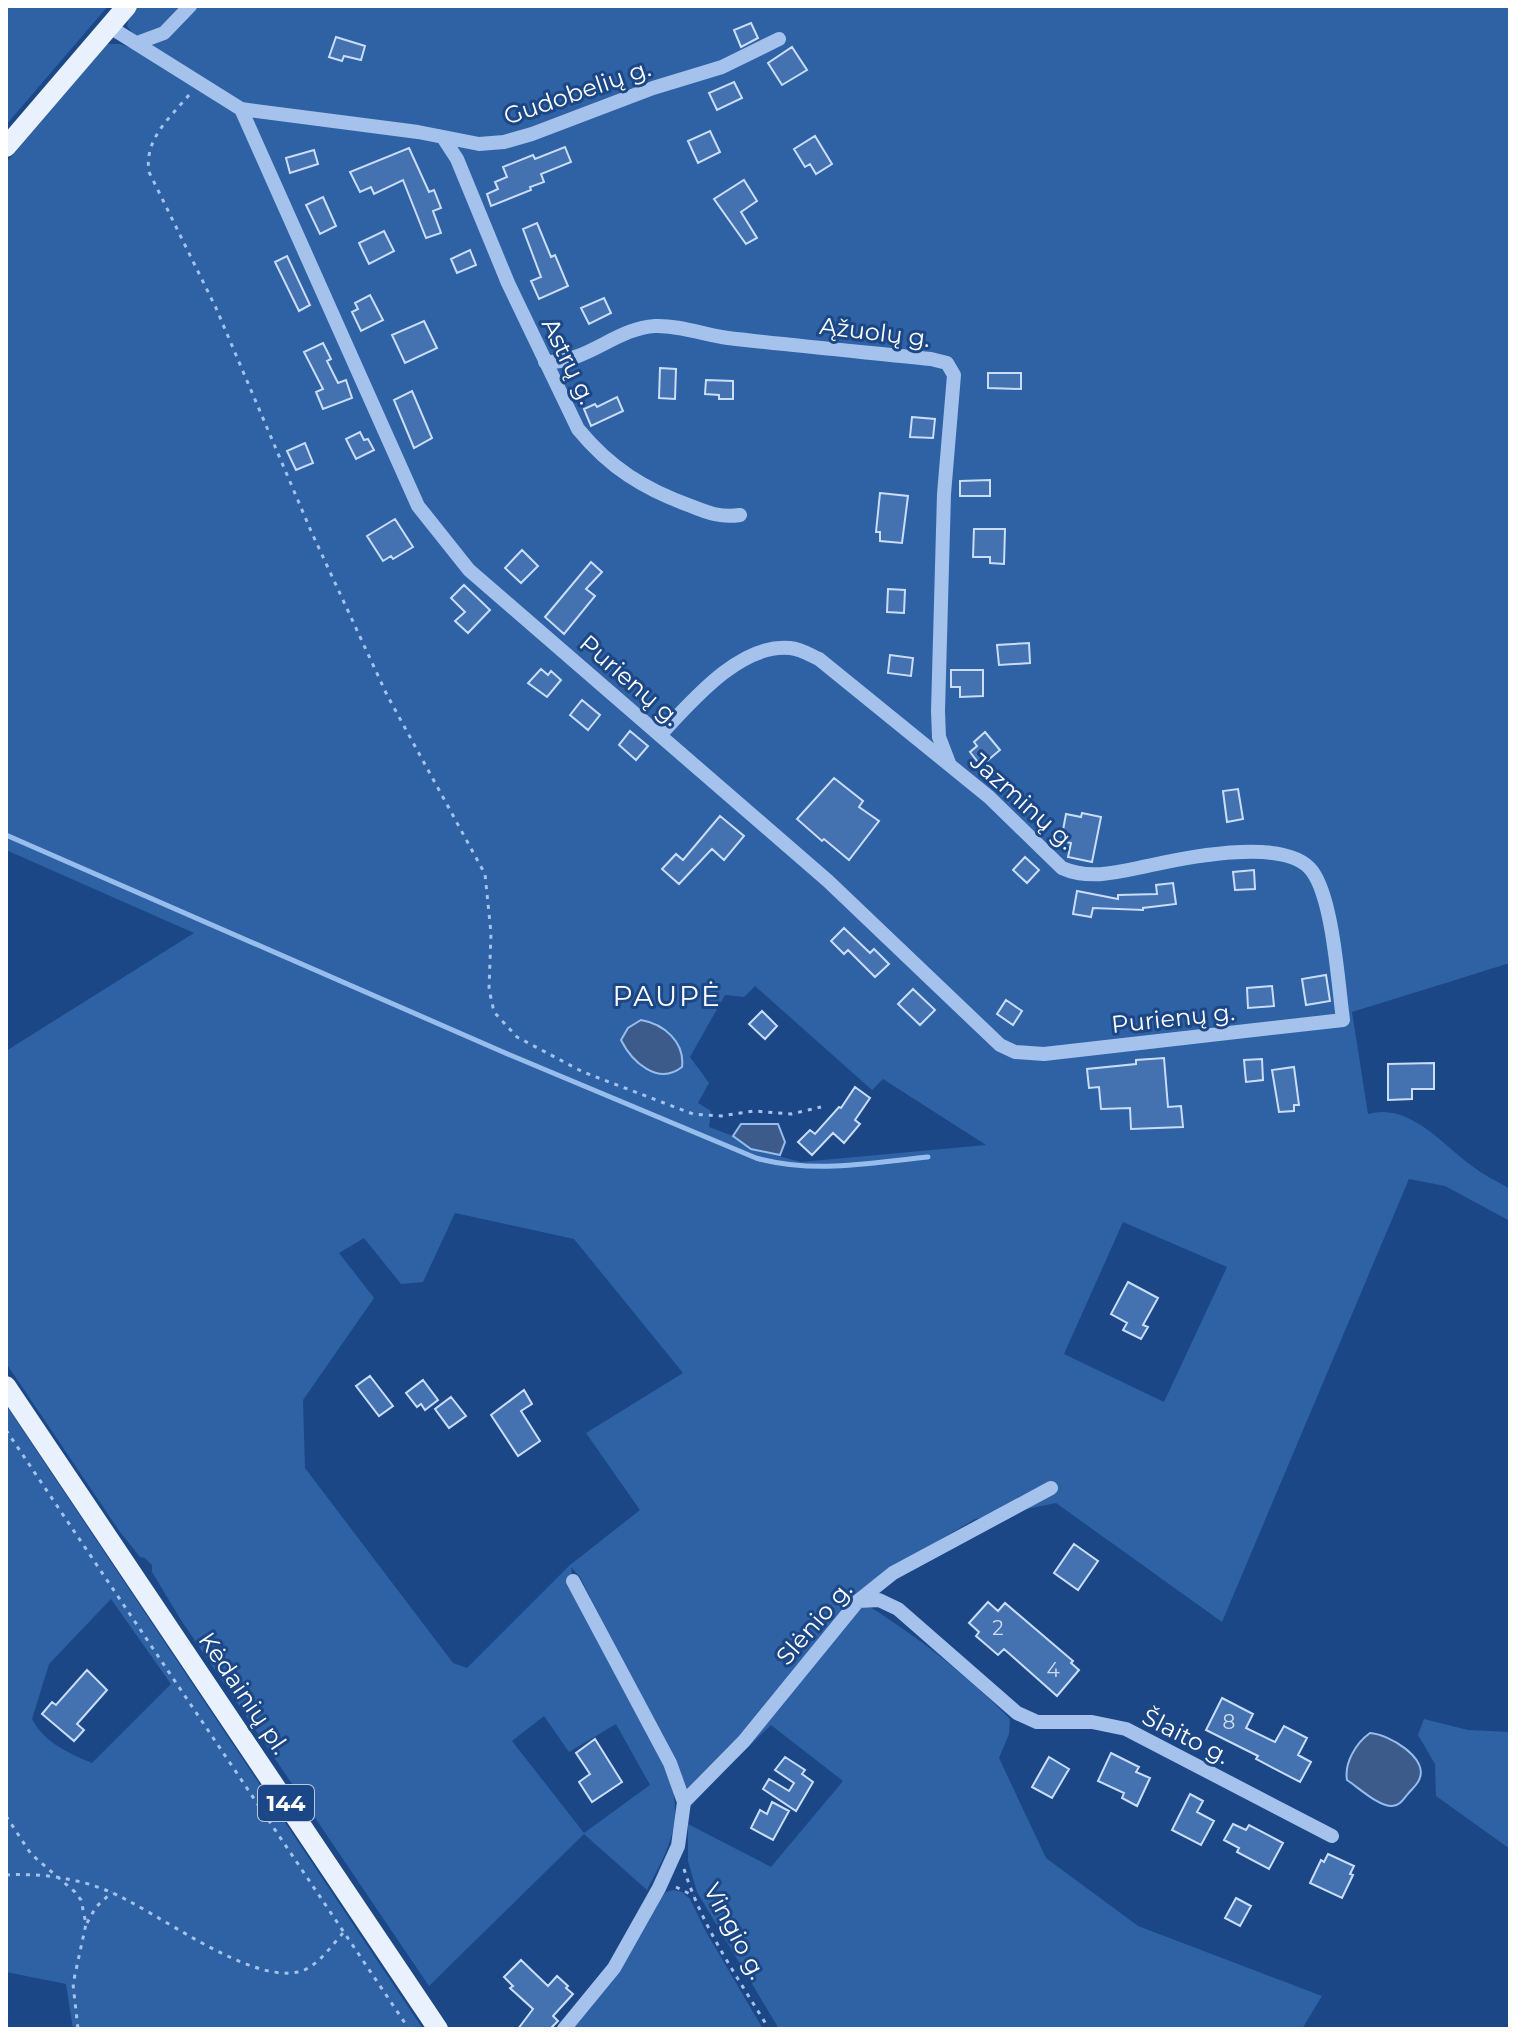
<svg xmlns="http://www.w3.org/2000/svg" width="1516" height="2035" font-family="Montserrat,sans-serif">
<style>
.green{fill:#2f61a5;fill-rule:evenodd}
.water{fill:#3c5b8a;stroke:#97bded;stroke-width:2}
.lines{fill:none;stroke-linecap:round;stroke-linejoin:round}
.stream{stroke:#97bded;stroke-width:5}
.building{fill:#4471b0;stroke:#c9ddf8;stroke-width:2}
.path{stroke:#a4c2eb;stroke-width:3;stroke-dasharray:4 6;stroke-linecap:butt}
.minor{stroke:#a4c2eb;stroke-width:14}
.major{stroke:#e9f1ff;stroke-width:20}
.labels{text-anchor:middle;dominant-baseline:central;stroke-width:6;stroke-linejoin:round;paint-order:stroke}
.number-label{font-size:20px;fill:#d0dceb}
.shield{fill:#1c4787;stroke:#bbc8db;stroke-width:2}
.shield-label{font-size:22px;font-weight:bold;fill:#fff}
.street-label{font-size:24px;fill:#fff;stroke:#1c4787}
.quarter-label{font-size:28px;letter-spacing:2px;fill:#fff;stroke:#1c4787}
</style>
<rect width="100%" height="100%" fill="#1c4787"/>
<!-- green -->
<path class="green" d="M6,6H108L6,125Z
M138,6H1510V963L1352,1012L1368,1114C1409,1102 1442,1144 1472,1166C1483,1175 1497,1181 1510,1189V1221L1445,1186L1409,1179L1222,1622L1056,1503L975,1519L880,1575L859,1600C913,1633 966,1674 1010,1719L1009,1734L999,1758L1046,1858L1138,1926L1322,1996L1302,2029H779L697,1892L688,1861V1824L771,1867L843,1781L771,1725L741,1754L686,1790L580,1577L571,1567L573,1581L669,1771C683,1822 671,1845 647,1890L584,1834L429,1986L181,1620L152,1572V1565L145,1558L140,1557L120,1532L6,1363V1051L194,933L6,850V163L107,44H120L137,50L134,35L127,26L129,16ZM755,986L872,1090L883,1079L986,1145L801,1162L751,1149L733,1136L709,1127L711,1111L698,1103L709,1083L690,1057L725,995L744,997ZM455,1213L574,1239L683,1373L586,1433L640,1510L570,1565L467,1668L453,1663L305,1468L303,1400L374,1298L339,1253L364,1238L401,1284L423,1282ZM1123,1222L1227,1267L1164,1402L1064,1354ZM544,1716L569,1752L616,1724L650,1785L584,1833L512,1741Z
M6,1405L423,2029H73L66,1984L6,1972ZM111,1599L171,1684L92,1763C68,1753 44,1742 32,1719L49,1664Z
M1424,1719L1468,1730L1510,1732V1849L1436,1796L1435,1764L1418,1735Z
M673,1890L682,1892L690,1899L706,1932L763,2029H572L609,1983L659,1899L666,1892Z"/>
<!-- water -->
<path class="water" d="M641,1020C664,1024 685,1042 682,1067C658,1086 632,1062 621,1040L628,1028Z
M741,1124H778L785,1142L780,1155L751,1149L733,1136Z
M1370,1733C1388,1734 1430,1758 1419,1780C1417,1785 1410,1791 1407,1795C1403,1800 1399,1806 1392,1806C1378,1806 1359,1788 1347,1780C1344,1763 1356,1743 1370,1733Z"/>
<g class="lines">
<!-- stream -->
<path class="stream" d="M6,835L503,1052L756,1158C814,1174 869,1163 928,1157"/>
</g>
<!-- building -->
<path class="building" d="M751,23L758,38L741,47L734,30Z
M336,37L365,46L361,60L344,56L342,61L329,57Z
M792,47L807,70L782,85L768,63Z
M734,82L742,98L717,110L709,93Z
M710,131L720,152L698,163L688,141Z
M815,136L832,164L816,174L810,164L805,167L794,149Z
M565,147L571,162L541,174L544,182L530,187L531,190L491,206L487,194L498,189L495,182L507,177L503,167L533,155L535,159Z
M409,148L429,192L434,190L441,208L433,211L441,233L426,238L403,180L374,194L371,187L360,192L350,172Z
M314,150L318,164L290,173L286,158Z
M744,180L757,201L741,212L757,238L746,244L714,199Z
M323,197L336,226L320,234L306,205Z
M537,223L551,257L555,255L568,286L539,299L531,281L541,277L523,229Z
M384,231L394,251L369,264L359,243Z
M470,250L476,265L457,273L451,259Z
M287,256L310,305L299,311L275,262Z
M370,295L383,320L361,331L352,312L358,309L355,303Z
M604,298L611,313L589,324L581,308Z
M424,321L437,348L405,363L392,335Z
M323,343L331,359L327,361L338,383L346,380L352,398L323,409L316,392L323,389L304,352Z
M660,368L676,369L675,399L659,398Z
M988,373H1021V389L988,388Z
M706,380L733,381V399H719V395L705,394Z
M412,391L432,438L414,448L394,400Z
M617,397L623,411L591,426L584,409L595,404L597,407Z
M912,417L935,419L933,438L910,437Z
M360,432L364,440L368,439L374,450L356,459L346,439Z
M305,443L313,463L296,470L287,451Z
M990,480V496H960V481Z
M880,493L908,496L902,543L880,541V532H876Z
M395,519L413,547L393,559L391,556L383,561L367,536Z
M974,529H1005L1004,564L990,563V557H973Z
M522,550L538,566L521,583L505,568Z
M591,562L602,572L586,589L595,596L564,634L545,617Z
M464,585L490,610L468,633L455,621L465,612L451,598Z
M888,589L905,590L904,613L887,612Z
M1029,643L1030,663L999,665L997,645Z
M890,655L913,658L911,676L888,673Z
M541,669L548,675L551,671L561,680L547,697L528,683Z
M951,670H983V696L960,697V687H951Z
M582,700L600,715L588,730L570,715Z
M630,731L648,746L636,760L619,745Z
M985,732L1000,750L981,766L970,752L977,746L974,742Z
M834,778L863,801L859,807L879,821L849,860L824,839L822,841L797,819Z
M1238,789L1243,819L1227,822L1223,791Z
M1082,813L1101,817L1092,862L1068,857L1071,843L1061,841L1066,814L1081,817Z
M720,816L744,836L724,860L712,849L709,852L679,884L662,869L676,854L683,860Z
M1025,857L1039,870L1027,883L1013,870Z
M1254,870L1255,889L1235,890L1233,872Z
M1173,883L1176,904L1143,908V910L1093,908L1091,917L1073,914L1077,891L1118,899V895L1157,894L1156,885Z
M844,928L870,953L874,949L889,964L875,977L848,950L844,954L831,941Z
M1326,975L1330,1001L1306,1005L1302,979Z
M1272,986L1274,1006L1248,1008L1247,988Z
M913,989L935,1010L920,1025L898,1004Z
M1006,1000L1022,1011L1013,1025L997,1014Z
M762,1011L777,1026L765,1039L749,1024Z
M1164,1058L1168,1107L1181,1106L1183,1127L1131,1129L1130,1108L1101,1109L1099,1087L1089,1088L1087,1069L1136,1064V1060Z
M1262,1059L1263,1080L1246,1082L1244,1060Z
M1434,1063V1089H1412V1099L1388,1100V1064Z
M1294,1067L1299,1105H1294V1111L1279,1112L1272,1070Z
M855,1087L870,1098L855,1120L860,1124L844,1143L833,1133L812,1155L798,1142L810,1130L815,1134L839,1107L841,1108Z
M1128,1282L1158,1298L1143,1325L1148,1327L1141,1339L1123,1330L1127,1323L1111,1314Z
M370,1376L393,1406L379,1416L356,1386Z
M423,1380L438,1400L425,1410L421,1404L417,1407L406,1393Z
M524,1390L532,1404L521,1411L540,1441L518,1456L491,1415Z
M451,1397L466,1416L449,1428L435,1409Z
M1074,1544L1098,1561L1078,1590L1054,1573Z
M988,1602L998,1611L1005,1603L1073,1661L1071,1663L1079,1670L1057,1696L1004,1649L998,1655L976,1636L979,1632L969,1623Z
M87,1670L107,1690L77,1724L84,1730L74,1741L42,1714L52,1702L56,1705Z
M1222,1698L1253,1714L1246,1728L1275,1742L1284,1726L1307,1738L1298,1755L1311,1762L1300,1782L1256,1759L1258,1756L1206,1730Z
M595,1739L622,1782L592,1802L579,1782L590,1774L576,1753Z
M1111,1753L1139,1767L1136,1772L1150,1778L1137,1806L1122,1798L1124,1793L1098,1781Z
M785,1757L805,1770L802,1774L813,1782L796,1811L763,1789L769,1779L789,1791L794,1783L775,1770Z
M1049,1757L1069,1769L1052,1798L1032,1787Z
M1190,1794L1203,1801L1197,1812L1214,1821L1201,1845L1172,1830Z
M772,1802L789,1811L773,1840L751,1828L760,1810L767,1814Z
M1233,1824L1246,1830L1249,1825L1283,1843L1269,1869L1237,1852L1239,1848L1224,1840Z
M1328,1854L1354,1866L1350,1874L1353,1875L1342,1898L1310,1883L1321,1860L1324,1862Z
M1236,1898L1251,1906L1240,1926L1225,1918Z
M521,1960L548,1986L557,1976L568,1986L566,1988L573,1994L553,2016L558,2021L550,2029H518L533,2009L510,1988L513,1986L504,1977Z"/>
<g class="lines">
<!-- path -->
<path class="path" d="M189,95C169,119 144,139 149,172L216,308L311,531L387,695L485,874L491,933L489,989L494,1012L517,1037L583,1072L693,1114L721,1116L754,1111L791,1114L821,1107
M6,1430L409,2029
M6,1816L31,1854L75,1892L81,1900L86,1924L73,1984L78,2029
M684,1869C702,1927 738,1978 769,2029
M6,1875C40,1873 77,1878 108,1891C157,1911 247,1983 298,1972C317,1968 331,1946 344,1932
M676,1887L694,1896
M87,1923L96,1907L112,1892"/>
<!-- minor -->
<path class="minor" d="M110,27L241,109L418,506L469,570L828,881L1000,1045L1015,1052L1044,1054L1343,1020C1338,983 1333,899 1312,871C1287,837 1188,857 1152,865C1122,871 1091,881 1062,868L989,797L819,659C810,655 801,649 790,648C740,643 691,702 660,735
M137,43L164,33L190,6
M241,109L418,132L479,144L504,142L532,134L653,88L722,67L779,39
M444,139L457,159L508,283L578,429C610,468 644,489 691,506C708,513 722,518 740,515
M545,362C586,364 616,328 655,326C679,325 705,335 728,338C796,346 863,352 931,359L947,363L954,375L944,494L938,711L939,737L949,763
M858,1601L879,1600L898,1609L1017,1713L1037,1722H1092L1126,1729L1332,1836
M684,1802L744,1741L858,1601L893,1573L1051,1488
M564,2029L614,1968L659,1888L678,1846L684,1802L670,1763L573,1581"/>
<!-- major -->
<path class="major" d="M6,147L127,6
M6,1386L438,2029"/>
</g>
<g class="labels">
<!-- number labels -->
<g class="number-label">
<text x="998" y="1628">2</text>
<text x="1053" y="1670">4</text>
<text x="1229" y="1722">8</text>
</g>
<!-- shield labels -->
<rect class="shield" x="258" y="1785" width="56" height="36" rx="6"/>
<g class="shield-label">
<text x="286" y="1803">144</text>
</g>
<!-- street labels -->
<g class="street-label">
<text transform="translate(577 92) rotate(-19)">Gudobelių g.</text>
<text transform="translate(875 332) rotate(7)">Ąžuolų g.</text>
<text transform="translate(569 361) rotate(64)">Astrų g.</text>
<text transform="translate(630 680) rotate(41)">Purienų g.</text>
<text transform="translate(1023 801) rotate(42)">Jazminų g.</text>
<text transform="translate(1173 1018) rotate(-6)">Purienų g.</text>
<text transform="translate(814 1623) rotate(-49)">Slėnio g.</text>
<text transform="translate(244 1693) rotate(56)">Kėdainių pl.</text>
<text transform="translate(1186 1736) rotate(27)">Šlaito g.</text>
<text transform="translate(735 1931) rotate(62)">Vingio g.</text>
</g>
<!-- quarter labels -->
<g class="quarter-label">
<text x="667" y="996">PAUPĖ</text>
</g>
</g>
<!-- border -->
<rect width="1516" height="2035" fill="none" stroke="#ffffff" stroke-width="16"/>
</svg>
